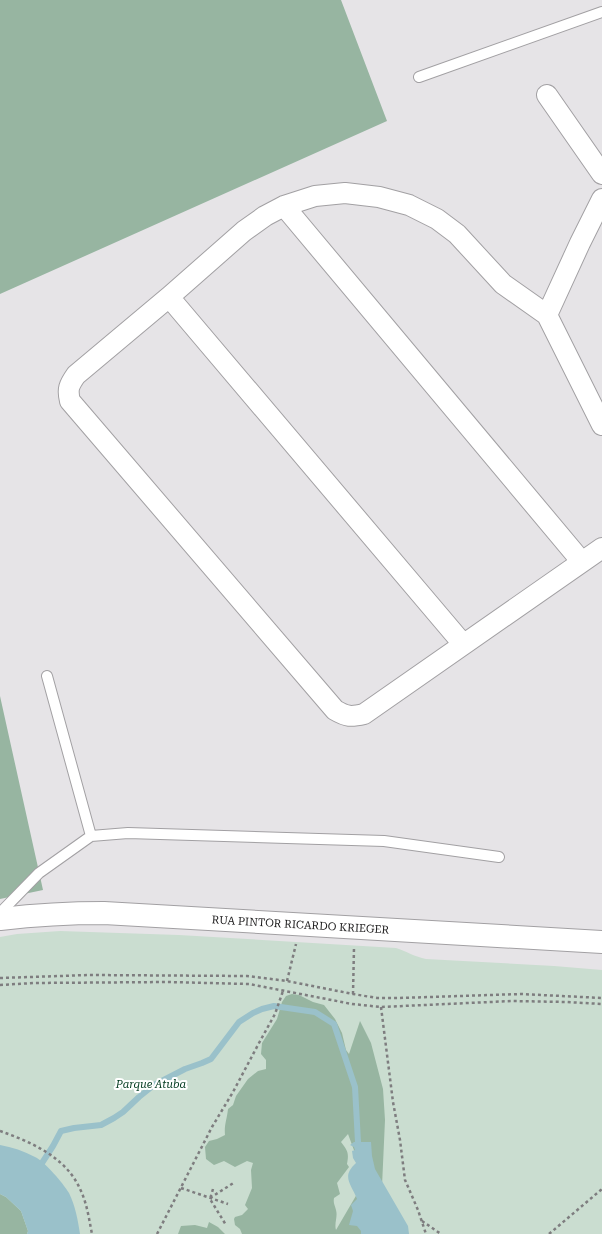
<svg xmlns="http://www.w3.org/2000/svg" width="602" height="1234" font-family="'Roboto Serif',serif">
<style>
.green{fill:#caddd0}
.forest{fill:#97b5a1;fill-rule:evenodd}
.water{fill:#9ac1ca}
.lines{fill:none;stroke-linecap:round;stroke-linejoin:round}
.stream{stroke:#9ac1ca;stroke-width:6}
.service-casing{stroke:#a2a0a3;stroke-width:12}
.minor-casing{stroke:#a2a0a3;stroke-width:22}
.tertiary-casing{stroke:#a2a0a3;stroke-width:24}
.path{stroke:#7e7d7f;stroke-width:2.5;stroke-dasharray:3 3;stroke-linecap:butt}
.service{stroke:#fff;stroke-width:10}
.minor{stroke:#fff;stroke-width:20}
.tertiary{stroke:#fff;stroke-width:22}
.labels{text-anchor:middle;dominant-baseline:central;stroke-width:4;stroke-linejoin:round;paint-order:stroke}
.street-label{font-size:11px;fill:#1a191a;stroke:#fff}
.park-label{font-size:11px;font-style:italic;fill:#00391e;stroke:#fff}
</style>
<rect width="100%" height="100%" fill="#e6e4e7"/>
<!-- green -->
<path class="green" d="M60,931L179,935L396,948C406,951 415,957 426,959L554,966L602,970V1234H0V937L17,934Z"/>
<!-- forest -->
<path class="forest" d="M0,0H341L387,121L0,294Z
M0,696L43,890L0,899Z
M292,994L299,995L313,1002L324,1005L335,1019L342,1033L346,1050L349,1054L360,1021L371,1043L383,1089L385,1120L382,1186L374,1234H242L240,1229L235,1225L234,1219L235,1217L242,1215L248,1209L245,1205L252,1188L251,1170L253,1163L247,1161L235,1167L224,1161L214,1165L206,1159L205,1147L209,1141L217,1139L225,1135C224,1125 227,1119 228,1109L233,1105L236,1096L248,1079L258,1071L266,1069V1060L261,1054L262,1043L277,1019L282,1002L286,996ZM348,1134L358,1161L357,1194L336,1230C334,1223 338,1217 336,1210C335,1205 333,1204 334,1198L340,1194L337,1183L349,1167L347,1164C349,1153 348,1151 341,1142Z
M0,1194L6,1197L21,1211L28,1231L27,1234H0Z
M209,1222L218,1227L225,1234H178L181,1226L195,1225L207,1228Z"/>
<!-- water -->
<path class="water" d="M354,1142H371L372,1156L375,1169L408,1226L409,1234H361V1231L357,1226L349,1225L353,1211L351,1205L357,1199C351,1183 341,1177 356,1163L353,1158L352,1151L355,1150L354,1147L350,1145Z
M0,1145C12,1147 24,1151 35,1157C45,1162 63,1183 69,1193C75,1205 78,1220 80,1234H27L28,1231L21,1211L6,1197L0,1194Z"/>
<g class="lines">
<!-- stream -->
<path class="stream" d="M42,1163L53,1146L61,1131L74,1128L101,1125L114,1118L123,1112L139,1097L154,1085L185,1069L202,1063L211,1059L239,1022L253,1013L262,1009L274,1006L315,1012L334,1024L355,1087L358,1142"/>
<!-- service casing -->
<g class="service-casing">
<path id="service" d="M419,77L602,12
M47,676L91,836
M0,913L39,873L91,836L128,833L384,841L499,857"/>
</g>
<!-- minor casing -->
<g class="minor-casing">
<path id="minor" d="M547,95L602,174
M284,206L582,562
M169,297L463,644
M547,315L580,243L602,199
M602,425L547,315L503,284L457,234L437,219L409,205L379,197L345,193L315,196L284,206L265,216L244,231L169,297L76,375C69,385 67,389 70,401L335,710C347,717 351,717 364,714L602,548"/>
</g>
<!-- tertiary casing -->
<g class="tertiary-casing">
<g id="tertiary">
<path id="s1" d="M0,919C35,915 69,913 104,913L602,942"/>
</g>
</g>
<!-- path -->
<path class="path" d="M0,978L89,975L247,976L287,981L353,994L377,998H399L521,994L602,998
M287,981L296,944
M0,985L34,983L168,982L249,984L352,1004L381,1007L512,1001L567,1002L602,1004
M353,994L354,948
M381,1007L393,1102L400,1140L405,1180L418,1210L426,1234
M0,1131C31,1142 66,1157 80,1189C87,1203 89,1219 92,1234
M181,1188L228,1204
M213,1189L210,1199L226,1225
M210,1198L235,1182
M422,1221L441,1234
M157,1234L212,1127L233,1092L259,1043L275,1014L283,991
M549,1234L602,1189"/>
<!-- service -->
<use href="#service" class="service"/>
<!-- minor -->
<use href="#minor" class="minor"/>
<!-- tertiary -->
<use href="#tertiary" class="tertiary"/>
</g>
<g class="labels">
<!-- street labels -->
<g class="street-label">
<text stroke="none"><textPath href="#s1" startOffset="301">RUA PINTOR RICARDO KRIEGER</textPath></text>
</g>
<!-- park labels -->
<g class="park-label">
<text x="151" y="1084">Parque Atuba</text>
</g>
</g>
</svg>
